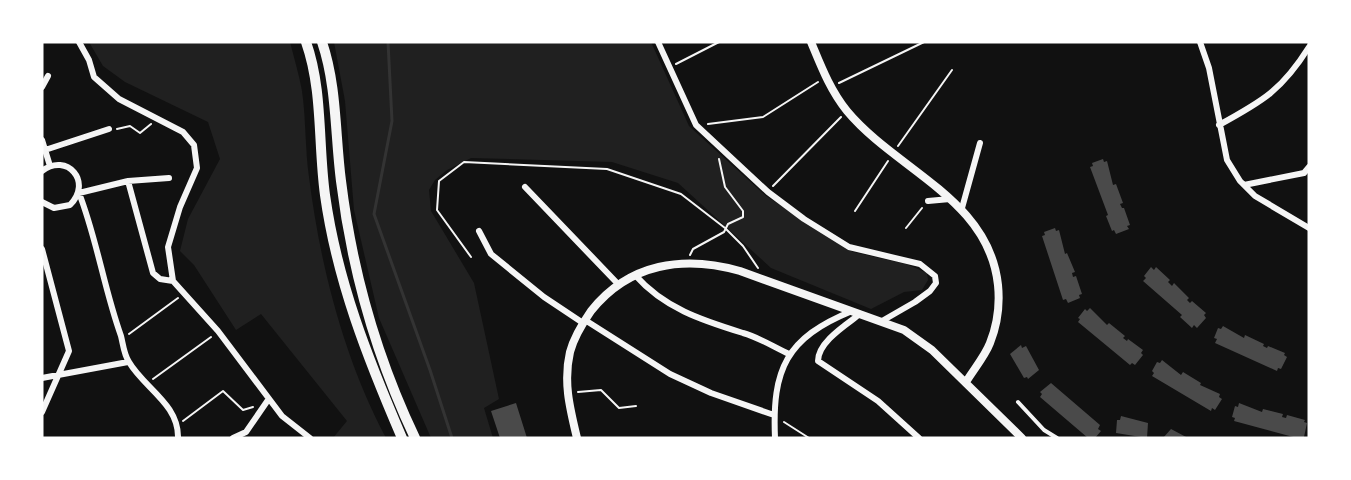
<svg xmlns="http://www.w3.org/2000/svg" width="1351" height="480" font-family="'Public Sans',sans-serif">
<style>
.green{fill:#202020}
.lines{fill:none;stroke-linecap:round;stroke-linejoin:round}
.stream{stroke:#333;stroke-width:3}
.building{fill:#4a4a4a}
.path{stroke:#f5f5f5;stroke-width:2}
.service{stroke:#f5f5f5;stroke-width:4}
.minor{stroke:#f5f5f5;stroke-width:6}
.tertiary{stroke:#f5f5f5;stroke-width:8}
.primary{stroke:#f5f5f5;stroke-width:10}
</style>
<rect width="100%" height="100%" fill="#111"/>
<!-- green -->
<path class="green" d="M89,42H290C294,58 299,74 302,91C306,119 305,149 309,177C320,265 344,359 386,438H333L347,421L261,314L236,330L194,265L180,251L188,219L220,159L208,122L125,82L103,66Z
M334,42H651L689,126L766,196L853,252L906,264L927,273L928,280L922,290L904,292L871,309L771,268L678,183L612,162L471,158L447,170L435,180L429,190L431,211L474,283L499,399L484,408L493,438H431L379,318L354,210L345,101Z"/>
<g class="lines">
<!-- stream -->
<path class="stream" d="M388,42L392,121L374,214L430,370L452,438"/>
</g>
<!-- building -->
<path class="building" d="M1103,159L1104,162L1107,161L1113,185L1116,184L1123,203L1120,204L1122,208H1124L1130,225L1127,226L1129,229L1116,234L1114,230L1112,231L1106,216L1108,215L1090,167L1093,166L1092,163Z
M1055,228L1056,231L1059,230L1065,254L1067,253L1075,272L1072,273L1073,277L1076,276L1082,294L1079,295L1080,298L1068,303L1066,299L1063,300L1042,236L1045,235L1044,232Z
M1151,267L1154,270L1156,267L1170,280L1168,282L1172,286L1174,283L1189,298L1187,300L1190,303L1192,301L1206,313L1204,315L1206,318L1197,328L1194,325L1192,328L1180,317L1182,315L1143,281L1146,278L1144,276Z
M1090,308L1107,325L1109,323L1125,336L1123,338L1127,341L1128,339L1143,350L1141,353L1143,355L1135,365L1132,363L1130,365L1078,322L1080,319L1078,318L1085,309L1087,311Z
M1223,326L1244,338L1245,335L1264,344L1263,346L1267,348L1268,346L1285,353L1284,355L1287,357L1281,369L1278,368L1277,371L1215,343L1217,339L1214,338L1218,328L1221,329Z
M1021,345L1022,348L1026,346L1039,370L1028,379L1027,377L1024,378L1010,354Z
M1162,360L1181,375L1183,372L1201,383L1200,385L1220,394L1219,397L1222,399L1215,410L1212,408L1211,411L1152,376L1154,373L1152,371L1157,362L1160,363Z
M1051,383L1100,425L1098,429L1101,431L1095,438H1088L1040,397L1042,394L1040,392Z
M516,403L527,438H500L491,411Z
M1239,403L1262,412L1263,409L1283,414L1282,417L1286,418L1287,415L1305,420L1304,422L1307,423L1304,437L1297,438L1234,421L1235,418L1232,417L1235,406L1238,407Z
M1121,416L1148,423L1147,438L1116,433L1117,420H1120Z
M1171,429L1188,438H1163Z"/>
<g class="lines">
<!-- path -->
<path class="path" d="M676,64L719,42
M839,83L924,42
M708,124L763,117L818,82
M117,129L130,126L140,133L151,124
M898,146L952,70
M773,186L841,117
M855,211L888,161
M906,228L922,208
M690,255L693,249L724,232L728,224L743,217V211L725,187L719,159
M471,257L437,210L439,181L464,162L607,169L681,194L725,228L743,246L758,268
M129,334L178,298
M153,379L211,337
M578,392L601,390L619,408L636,406
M183,421L223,391L243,410L253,407
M784,422L809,438"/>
<!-- service -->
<path class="service" d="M1018,402L1044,430L1057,438"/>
<!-- minor -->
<path class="minor" d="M79,42L89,60L94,77L119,99L183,132L194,145L197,168L180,207L168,247L173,281L218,331L282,416L310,438
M658,42L696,125L768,192L804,219L849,247L920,264L935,276L936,283L930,291L915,302L882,321
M1200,42L1209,68L1227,160L1240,181L1255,196L1309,228
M42,87L48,76
M1219,125C1263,101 1282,90 1309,47
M42,140L50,166
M45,150L109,129
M42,171C67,152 93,182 70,205L54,208L42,202
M169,178L128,181L79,193C97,239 104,289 121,336C123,344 124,355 129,362C144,388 179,404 178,438
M128,181L153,273L160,279L173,281
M1244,185L1304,173L1309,167
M525,187L618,284
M928,201L950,199
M962,208L980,143
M479,231L491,254L544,297L583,323
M42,249L69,351L42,412
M635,275C664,308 701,320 743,333C758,337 774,347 789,354
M860,314C846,325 818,342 818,361L878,401L919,438
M585,320L670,374L711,393L774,415
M42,378L128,362
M233,438L246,432L268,400
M775,438C772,369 786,338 852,311"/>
<!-- tertiary -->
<path class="tertiary" d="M811,42C821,66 830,90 847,111C896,170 989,199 998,285C1000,305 998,323 990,343C985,356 974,369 966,382
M577,438C570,409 563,382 570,352C574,337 582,324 591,311C629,263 684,255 740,271L904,330L932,350L1022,438"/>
<!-- primary -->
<path class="primary" d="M306,42C323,90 318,144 325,195C337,281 368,359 402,438
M322,42C337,86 335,135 341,181C352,271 376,356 415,438"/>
</g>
<!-- border -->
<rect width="1351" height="480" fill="none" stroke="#ffffff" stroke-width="87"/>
</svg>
